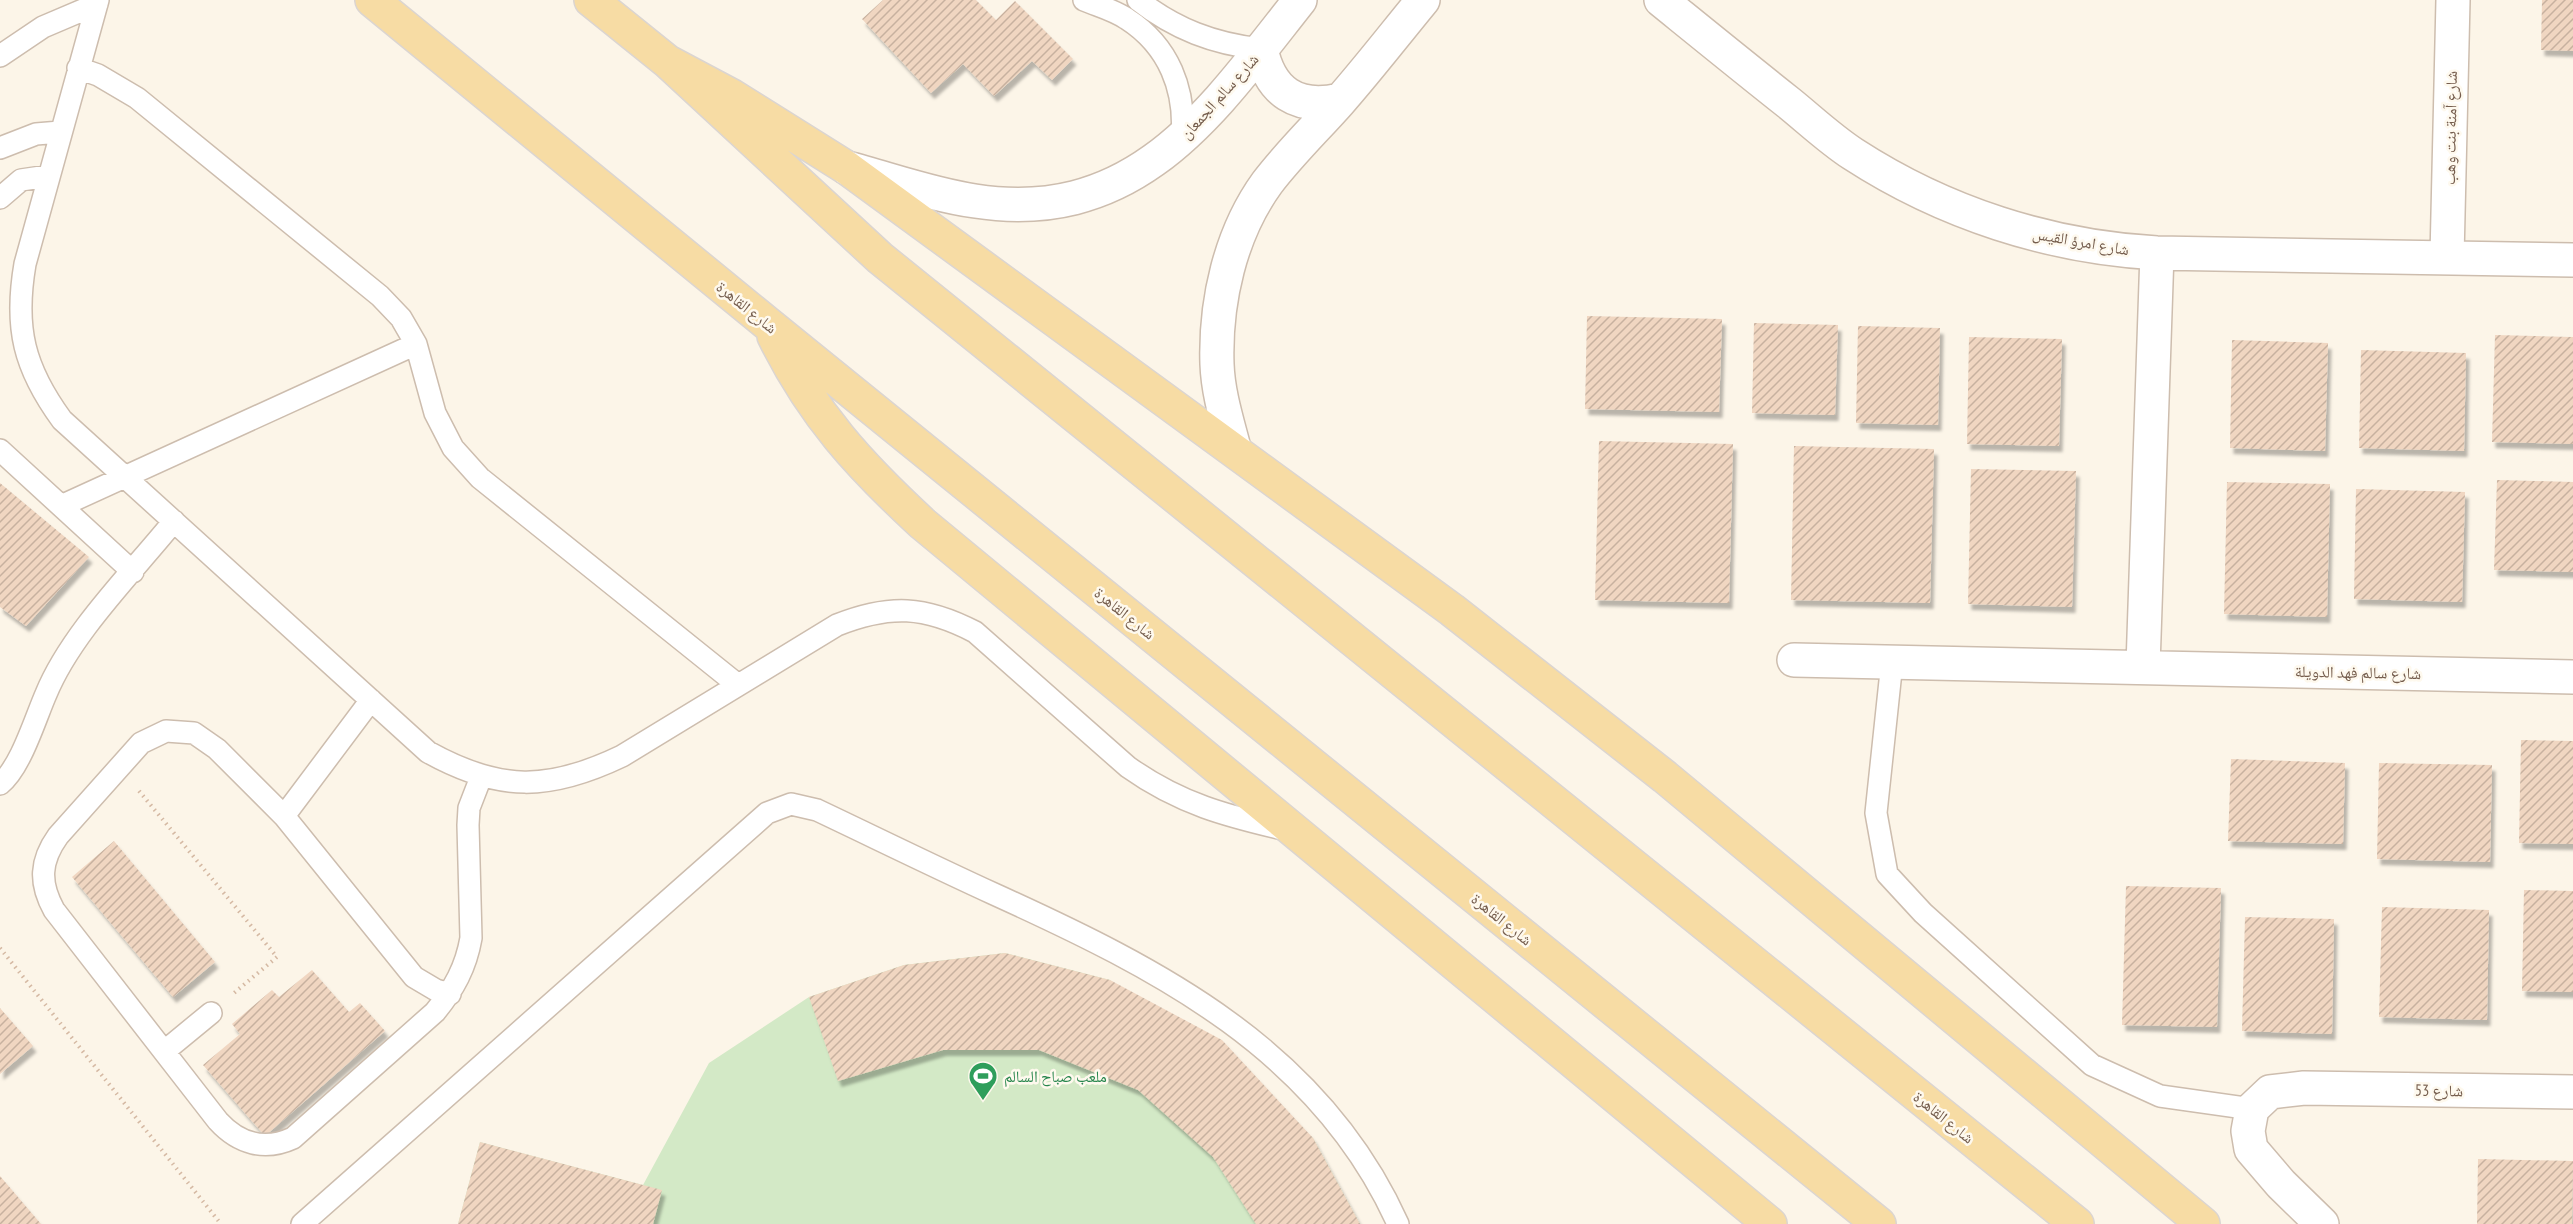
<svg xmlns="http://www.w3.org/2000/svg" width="2573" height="1224" font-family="'PT Sans Narrow','Noto Naskh Arabic',sans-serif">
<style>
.green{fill:#d3e9c6}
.building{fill:url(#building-hatch);filter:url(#shadow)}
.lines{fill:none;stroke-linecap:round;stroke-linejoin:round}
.service-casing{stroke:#cdbdae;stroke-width:24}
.minor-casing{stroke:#cdbdae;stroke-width:36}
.tertiary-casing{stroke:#cdbdae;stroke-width:36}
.primary-casing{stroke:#dbd5d1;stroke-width:36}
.path{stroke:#d5b9a3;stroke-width:4;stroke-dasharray:1.5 4.5;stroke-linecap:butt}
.service{stroke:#fff;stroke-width:21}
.minor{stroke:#fff;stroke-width:33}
.tertiary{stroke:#fff;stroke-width:33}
.primary{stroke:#f7dca4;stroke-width:33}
.labels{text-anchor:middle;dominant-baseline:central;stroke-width:5;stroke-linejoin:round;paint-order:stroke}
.street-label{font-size:16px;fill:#755d4d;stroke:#fef9ee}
.leisure-label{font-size:16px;fill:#27864d;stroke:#fef9ee;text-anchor:start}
</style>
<defs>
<pattern id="building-hatch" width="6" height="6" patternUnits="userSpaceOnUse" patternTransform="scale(1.5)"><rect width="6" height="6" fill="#f0d6c1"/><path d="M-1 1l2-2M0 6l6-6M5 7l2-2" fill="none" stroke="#c7b19f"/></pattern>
<filter id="shadow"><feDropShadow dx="3.5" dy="6" stdDeviation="1.5" flood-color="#0004"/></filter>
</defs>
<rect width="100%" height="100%" fill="#fcf5e8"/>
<!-- green -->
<path class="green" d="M1005,953L1110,980L1313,1138L1360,1224H458L480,1142L643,1185L709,1063L809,997L904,965Z"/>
<!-- building -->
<path class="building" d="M883,0H976L996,20L1015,1L1073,59L1052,80L1032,61L994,96L963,64L931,93L862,19Z
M2542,0H2573V51L2541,50Z
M1587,316L1722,319L1719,412L1585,409Z
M1754,323L1838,325L1835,415L1752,413Z
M1858,326L1940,328L1938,425L1856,423Z
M2495,335L2573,337V444L2492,442Z
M1969,337L2062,339L2059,446L1967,444Z
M2232,340L2328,343L2325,451L2230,448Z
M2361,350L2466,353L2464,451L2359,448Z
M1599,441L1733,444L1729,603L1595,600Z
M1794,446L1934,449L1930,603L1791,600Z
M1971,469L2076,471L2072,607L1968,604Z
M2497,480L2573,482V572L2494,570Z
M2227,482L2330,484L2327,617L2224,614Z
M0,483L89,557L26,626L0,607Z
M2356,489L2465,492L2462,602L2354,599Z
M2521,740L2573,741V844L2519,843Z
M2231,759L2345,763L2343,844L2228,841Z
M2379,763L2492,765L2490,862L2377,859Z
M114,841L215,962L173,997L72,877Z
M2126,886L2221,888L2217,1027L2122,1025Z
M2524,890L2573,891V992L2522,991Z
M2382,907L2489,910L2487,1020L2379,1017Z
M2245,917L2334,919L2332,1034L2242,1031Z
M1005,953L1110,980L1222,1040L1313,1138L1360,1224H1256L1213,1157L1138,1090L1039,1050H943L838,1081L809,997L904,965Z
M312,970L349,1012L360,1003L385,1031L265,1136L203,1065L240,1034L232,1024L272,990L279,997Z
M0,1008L33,1046L0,1074Z
M480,1142L662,1190L653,1224H458Z
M2478,1159L2573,1161L2572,1224H2477Z
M0,1176L41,1224H0Z"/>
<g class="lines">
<!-- service casing -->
<g class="service-casing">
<path id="service" d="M98,0L25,264C14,328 24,368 62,420L428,752C500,792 549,791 622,756L837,625C890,604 925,606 975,632L1128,767C1180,804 1227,816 1287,830
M1084,0C1098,6 1114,10 1127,19C1169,46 1186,90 1182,138
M1138,0C1175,29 1214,44 1261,49
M0,56L43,27L97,4
M78,68L98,75L137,98L380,296L401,318L416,344L435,413L453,448L480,478L738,685
M0,148L36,134L60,132
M0,198L21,180L48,176
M0,450L133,572
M61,506L416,344
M1892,662L1876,813L1887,874L1923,913L2092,1065L2160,1096L2252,1109
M0,784C21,767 35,719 46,694C71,633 132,573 174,521
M284,816L371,700
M450,994L436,990L414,977L284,816L217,749L194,733L166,731L141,743L58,836C40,861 39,883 54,910L218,1121C239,1144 265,1151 293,1138L435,1012C454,989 466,967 471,938L468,825L469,808L481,777
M166,1050L211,1013
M302,1224L767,813L791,804L817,810C876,838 935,867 994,894C1159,969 1320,1050 1398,1224"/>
</g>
<!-- minor casing -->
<g class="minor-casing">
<path id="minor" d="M1661,0C1703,34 1746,69 1789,103C1810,120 1830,139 1853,154C1944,213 2049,247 2157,253L2573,260
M2447,257L2453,0
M1794,660L2573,677
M2143,666L2157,253
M2322,1224L2281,1184L2251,1149L2248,1131L2252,1109L2270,1092L2304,1088L2573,1092"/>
</g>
<!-- tertiary casing -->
<g class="tertiary-casing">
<path id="tertiary" d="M1261,49C1270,92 1297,110 1340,100
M847,168C889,179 933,195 975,201C1137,226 1212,111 1300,0
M1234,448C1227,421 1218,393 1217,364C1215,302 1230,234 1267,183C1289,154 1315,129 1339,102C1368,69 1395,34 1423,0"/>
</g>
<!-- primary casing -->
<g class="primary-casing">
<path id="primary" d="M372,0L768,324L1879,1224
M591,0L668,62L880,258L2077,1224
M668,62L732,96L847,168L1452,610L1665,777L2203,1224
M774,336C813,415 859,465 923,524L1770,1224"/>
</g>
<!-- path -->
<path class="path" d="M139,791L277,957L234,993
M0,948L221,1224"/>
<!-- service -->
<use href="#service" class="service"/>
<!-- minor -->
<use href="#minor" class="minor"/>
<!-- tertiary -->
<use href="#tertiary" class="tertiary"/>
<!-- primary -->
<use href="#primary" class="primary"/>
</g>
<!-- icons -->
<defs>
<g id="stadium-pin" transform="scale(1.5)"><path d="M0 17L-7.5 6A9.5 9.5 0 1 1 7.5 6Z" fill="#2e9e5b" stroke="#fef9ee"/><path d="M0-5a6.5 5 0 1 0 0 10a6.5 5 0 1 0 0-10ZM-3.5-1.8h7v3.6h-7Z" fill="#fff"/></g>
</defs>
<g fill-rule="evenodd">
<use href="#stadium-pin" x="983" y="1076"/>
</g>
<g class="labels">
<!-- street labels -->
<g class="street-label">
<text transform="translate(1219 96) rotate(-48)">شارع سالم الجمعان</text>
<text transform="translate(2450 128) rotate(-89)">شارع آمنة بنت وهب</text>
<text transform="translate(2081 241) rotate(10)">شارع امرؤ القيس</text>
<text transform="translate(747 307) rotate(39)">شارع القاهرة</text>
<text transform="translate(1125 613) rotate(39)">شارع القاهرة</text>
<text transform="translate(2358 672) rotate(1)">شارع سالم فهد الدويلة</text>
<text transform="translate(1502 919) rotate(39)">شارع القاهرة</text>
<text transform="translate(2439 1090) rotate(1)">شارع 53</text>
<text transform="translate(1944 1117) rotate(39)">شارع القاهرة</text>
</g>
<!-- leisure labels -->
<g class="leisure-label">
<text x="1004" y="1076">ملعب صباح السالم</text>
</g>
</g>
</svg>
